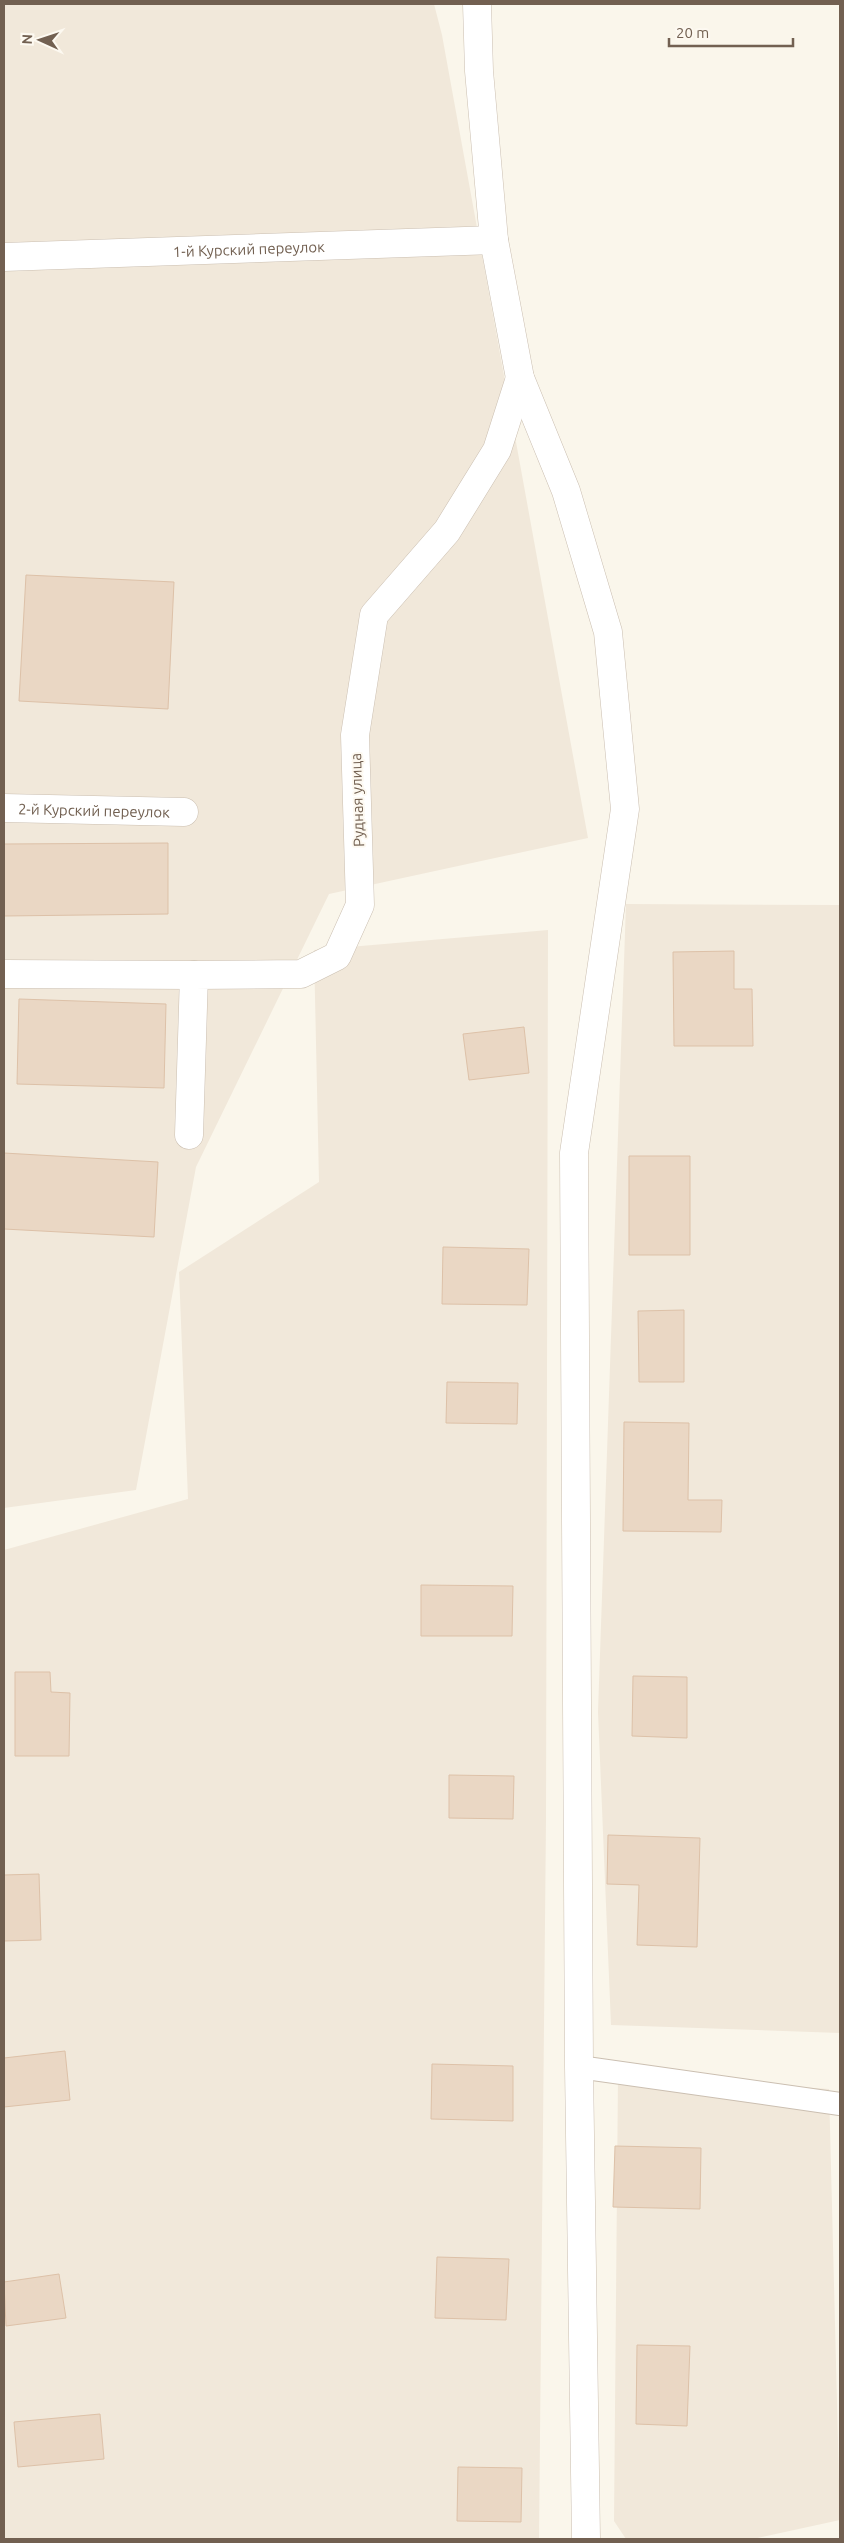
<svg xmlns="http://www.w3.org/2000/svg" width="844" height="2543" font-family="Ubuntu,sans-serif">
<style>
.residential{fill:#f1e8da}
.building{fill:#ead7c4;stroke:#ddc1a8}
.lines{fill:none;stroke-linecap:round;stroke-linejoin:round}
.service-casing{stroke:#cbbfb1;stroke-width:24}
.minor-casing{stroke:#cbbfb1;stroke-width:29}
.service{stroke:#fff;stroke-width:22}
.minor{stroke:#fff;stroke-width:28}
.labels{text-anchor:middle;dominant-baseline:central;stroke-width:4;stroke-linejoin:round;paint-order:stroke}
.street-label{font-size:15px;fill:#726051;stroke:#fdf9f1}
</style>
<rect width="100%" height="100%" fill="#faf6eb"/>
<!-- residential -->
<path class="residential" d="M4,4H434L442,35L588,838L329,894L196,1167L136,1490L4,1508Z
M626,904L840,905V2033L611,2025L598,1712Z
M548,930L546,1819L539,2539H4V1550L188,1499L179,1272L319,1182L314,950Z
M618,2075L829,2089L840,2520L753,2539H626L614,2521Z"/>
<!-- building -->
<path class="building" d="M26,575L174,582L168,709L19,701Z
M168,843V914L4,916V844Z
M734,951V989H752L753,1046H674L673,952Z
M19,999L166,1004L164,1088L17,1084Z
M524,1027L529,1073L469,1080L463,1034Z
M4,1153L158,1162L154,1237L4,1229Z
M629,1156H690V1255H629Z
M443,1247L529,1249L527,1305L442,1304Z
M684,1310V1382H639L638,1311Z
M447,1382L518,1383L517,1424L446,1423Z
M624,1422L689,1423L688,1500H722L721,1532L623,1531Z
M421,1585L513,1586L512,1636H421Z
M15,1672H50L51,1692L70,1693L69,1756H15Z
M633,1676L687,1677V1738L632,1736Z
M449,1775L514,1776L513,1819L449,1818Z
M608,1835L700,1838L697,1947L637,1945L639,1885L607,1884Z
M39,1874L41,1940L4,1941V1875Z
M65,2051L70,2100L4,2107V2058Z
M432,2064L513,2066V2121L431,2119Z
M615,2146L701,2148L700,2209L613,2207Z
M437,2257L509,2259L506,2320L435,2318Z
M59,2274L66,2318L6,2326L4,2282Z
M637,2345L690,2346L687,2426L636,2424Z
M100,2414L104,2459L18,2467L14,2422Z
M458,2467L522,2468L521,2522L457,2521Z"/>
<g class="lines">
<!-- service casing -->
<g class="service-casing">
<path id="service" d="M579,2067L840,2104"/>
</g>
<!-- minor casing -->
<g class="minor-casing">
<g id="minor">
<path d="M477,4L479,71L494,240L520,378L566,491L608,632L625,809L574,1153L579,2067L586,2539"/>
<path id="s1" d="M4,257L494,240"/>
<path id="s2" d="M4,808L184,812"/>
<path d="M4,974L194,975"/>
<path d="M189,1135L194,975L301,974L337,956L360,905L355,735L374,615L447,531L497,450L520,378"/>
</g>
</g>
<!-- service -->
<use href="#service" class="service"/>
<!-- minor -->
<use href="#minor" class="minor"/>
</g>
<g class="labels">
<!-- street labels -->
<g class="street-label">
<text stroke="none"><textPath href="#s1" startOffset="245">1-й Курский переулок</textPath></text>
<text transform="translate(357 800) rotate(-92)">Рудная улица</text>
<text stroke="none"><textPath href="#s2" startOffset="90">2-й Курский переулок</textPath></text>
</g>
</g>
<!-- border -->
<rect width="844" height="2543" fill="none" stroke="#726051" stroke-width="10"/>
<!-- north arrow -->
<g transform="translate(40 40) rotate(273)" stroke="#fdf9f1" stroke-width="4" paint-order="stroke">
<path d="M0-4L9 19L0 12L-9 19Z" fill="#726051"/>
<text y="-8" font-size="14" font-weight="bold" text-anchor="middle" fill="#726051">N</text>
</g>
<!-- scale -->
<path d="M669 38v8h124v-8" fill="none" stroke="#726051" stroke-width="2.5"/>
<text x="676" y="38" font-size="15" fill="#726051" stroke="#fdf9f1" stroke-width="4" paint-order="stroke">20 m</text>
</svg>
